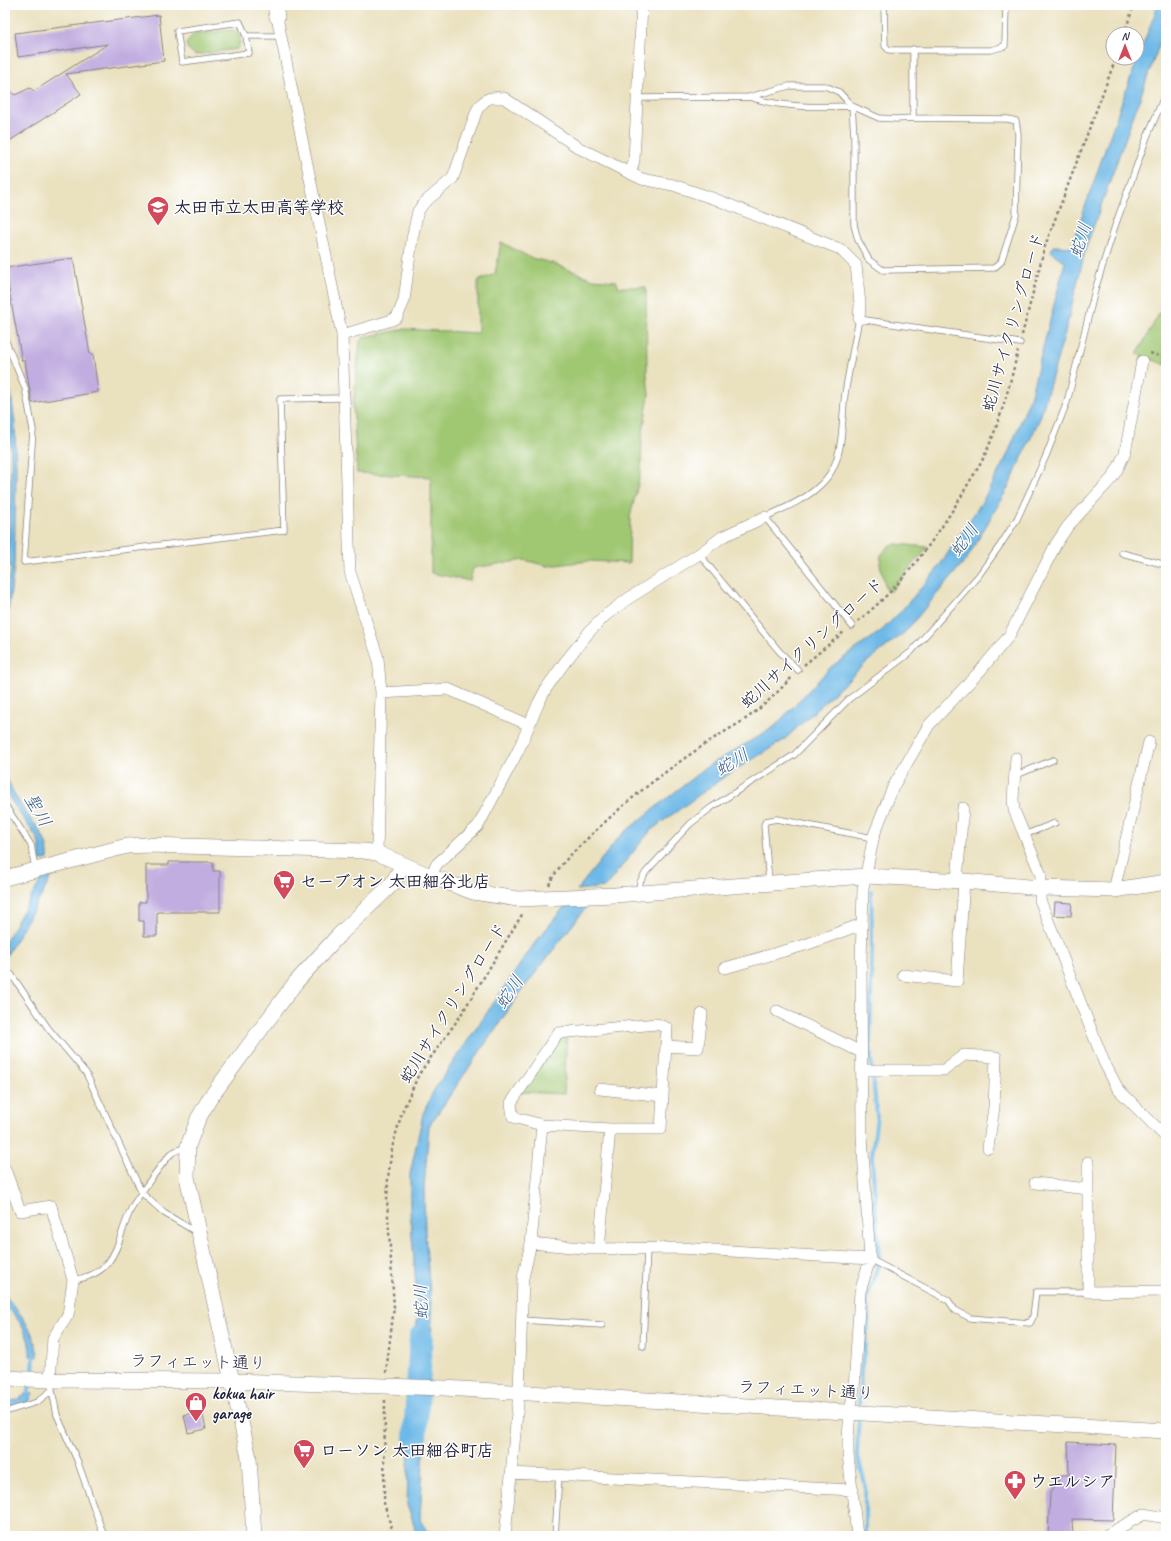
<svg xmlns="http://www.w3.org/2000/svg" width="1171" height="1541" font-family="Caveat,'Klee One',sans-serif">
<style>
.green{fill:#a0c772;stroke:#617456}
.water{fill:#6eb9e7;stroke:#486e91}
.lines{fill:none;stroke-linecap:round;stroke-linejoin:round}
.stream{stroke:#6eb9e7;stroke-width:4}
.river{stroke:#6eb9e7;stroke-width:24}
.building{fill:#c1ade0}
.lane-casing{stroke:#86827d;stroke-width:7}
.street-casing{stroke:#86827d;stroke-width:12}
.secondary-casing{stroke:#86827d;stroke-width:16}
.path{stroke:#86827d;stroke-width:2.5;stroke-dasharray:3 3;stroke-linecap:butt}
.lane{stroke:#fff;stroke-width:5.5}
.street{stroke:#fff;stroke-width:11}
.secondary{stroke:#fff;stroke-width:15}
.labels{text-anchor:middle;dominant-baseline:central;stroke-width:3;stroke-linejoin:round;paint-order:stroke}
.poi-label{font-size:17px;font-weight:bold;fill:#22223b;stroke:#fff;text-anchor:start}
.street-label{font-size:17px;fill:#22223b;stroke:#fff}
.water-label{font-size:18px;font-style:italic;fill:#405e80;stroke:#fff}
</style>
<rect width="100%" height="100%" fill="#fff"/>
<filter id="ink" filterUnits="userSpaceOnUse"><feTurbulence type="fractalNoise" baseFrequency=".025" numOctaves="2"/><feDisplacementMap in="SourceGraphic" scale="8" xChannelSelector="R" yChannelSelector="G"/><feConvolveMatrix kernelMatrix="1 2 1 2 8 2 1 2 1" color-interpolation-filters="sRGB"/></filter>
<filter id="wash" filterUnits="userSpaceOnUse"><feTurbulence type="fractalNoise" baseFrequency=".012" numOctaves="4" result="noise"/><feDisplacementMap in="SourceGraphic" scale="16" xChannelSelector="R" yChannelSelector="G"/><feGaussianBlur stdDeviation="0.9" result="paint"/><feColorMatrix in="noise" values="0 0 0 0 0 0 0 0 0 0 0 0 0 0 0 0 0 1.4 0 .05"/><feComposite in="paint" operator="in"/></filter>
<g filter="url(#wash)">
<rect width="100%" height="100%" fill="#eae1bf"/>
<!-- green -->
<path class="green" d="M231,30L238,32C241,39 241,43 237,49L195,55L188,49L186,44L194,34Z
M501,242L531,258L552,263L593,279L616,281L619,287H646L647,376L649,395L642,438L641,471L630,517L629,563L589,561L548,566L524,560L473,568L470,581L431,573V477L357,473L353,405L360,341L364,337L405,329L478,333V281L495,274Z
M1166,301V365L1137,354Z
M896,544L928,547L890,592L886,589L880,564L881,555L890,545Z
M567,1032L564,1094L519,1092L558,1033Z"/>
<!-- water -->
<path class="water" d="M1158,5H1166V26L1086,247L1066,329L1040,418L1009,486L968,557L905,632L867,662L784,740L724,777L651,830L605,887L577,890L620,836L705,768L774,727L831,667L881,631L900,612L936,571L982,502L1007,456L1030,398L1065,262L1051,252L1053,246L1071,247L1126,90Z
M5,379L11,394L15,424L16,475L14,568L5,635V598L11,570L8,557C9,524 11,491 11,458C11,431 5,405 5,379Z
M5,773C9,783 13,793 19,802C29,820 50,836 48,859L40,861V846L37,838L8,796L5,787Z
M52,875L43,893L5,958V942L43,877Z
M588,905L520,993L429,1126L424,1189L425,1232L432,1317L430,1369H413L418,1311L410,1210V1174L423,1114L434,1090L534,944L565,906Z
M5,1295C21,1315 35,1330 38,1357L30,1356C31,1336 19,1319 5,1305Z
M25,1394H33L29,1402L5,1410V1401L18,1400Z
M410,1406H426L420,1520L430,1536H418L407,1505Z"/>
<g class="lines">
<!-- stream -->
<path class="stream" d="M27,1398L33,1373L34,1352
M859,1409L861,1371L869,1318L866,1299L876,1273L879,1258L872,1156L877,1116L870,1049L872,934L871,891
M859,1416L857,1453L865,1484V1536"/>
<!-- river -->
<path class="river" d="M415,1438L421,1337"/>
</g>
<g id="blocks">
<!-- building -->
<path class="building" d="M159,15L164,61L66,74L81,94L5,144V87L15,95L30,88L34,91L108,44L18,57L15,33Z
M73,258L90,354H93L98,392L32,403L25,361H22L5,268Z
M169,862H213V871H220V912H158L157,913V936H144V921H139V902H146V865H169Z
M1055,902L1072,903L1071,916L1054,915Z
M202,1411L206,1429L188,1433L184,1415Z
M1068,1442L1116,1445L1113,1520L1072,1519L1073,1536H1048L1050,1493L1062,1475H1069Z"/>
</g>
</g>
<g filter="url(#ink)">
<use href="#blocks" fill-opacity="0" stroke="#86827d" stroke-width="1"/>
<g class="lines">
<!-- lane casing -->
<g class="lane-casing">
<path id="lane" d="M884,5L885,46L889,50H991L1005,46L1006,5
M246,36L240,22L177,31L182,62L249,53L246,36H281
M913,49V118
M638,98L749,97L789,86H825L839,92L852,106L879,118L896,119L913,118L1008,119L1016,121L1018,134L1016,215L1001,262L994,268L883,270L869,260L858,240L854,225V136L852,106C816,107 783,108 749,97
M5,339L25,388L33,430L24,562L284,530L280,399L344,398
M1122,553L1166,565
M699,554L779,651L798,670
M852,626L765,517C787,507 810,498 826,479C845,457 841,421 845,394C849,369 854,344 859,319L1020,343
M5,640H7
M1014,774H1019L1053,760
M5,805L31,845L35,869
M1024,835L1055,823
M769,882L764,825L766,821L777,819L873,838
M638,891L640,882L646,872L690,824L712,807L794,755L849,699L911,652L979,575L1001,544L1017,519L1046,456L1067,402L1095,290L1115,226L1147,137L1166,92
M5,974H11L48,1028L86,1073L142,1193L164,1213L196,1232
M870,1259L948,1300L955,1310L970,1318L1030,1323L1033,1317L1036,1292H1088
M73,1280C120,1273 115,1241 132,1207C137,1198 164,1160 172,1153C176,1150 182,1149 186,1147
M522,1320L602,1325
M643,1346L647,1248
M50,1380L57,1415L77,1460L104,1536
M5,1412L37,1402L52,1390
M555,1536L559,1475"/>
</g>
<!-- street casing -->
<g class="street-casing">
<path id="street" d="M277,17L342,335L350,572L378,658L381,693L377,853
M631,172L634,160L642,5
M342,335L392,320L397,317L404,301L412,239L418,211L424,203L453,178L477,110C485,98 490,96 504,98L579,148L642,179L673,185L715,199L840,249L856,265L860,304L859,319
M381,693L448,689L529,725
M1016,758L1013,799L1014,810L1041,875L1040,900L1104,1062L1118,1089L1166,1137
M430,876L437,864L478,826L518,751L539,702L547,687L565,662L589,632L606,615L629,598L699,554L722,537L765,517
M957,880L963,808
M1114,890L1149,742
M725,968L805,945L862,924
M903,975L957,981L964,881
M777,1011L861,1052
M666,1046L698,1048L702,1014
M861,1070H944L964,1055L996,1057L994,1107L988,1148
M600,1089L663,1096
M542,1125L513,1117L511,1103L558,1033L657,1024L667,1028L661,1129H610
M1088,1162V1292L1166,1291
M5,1169L20,1211L51,1206L73,1280L68,1315L53,1338L50,1380
M1035,1183L1088,1189
M531,1243L542,1125L610,1129L599,1249
M511,1473L853,1490
M505,1536L519,1393L523,1278L531,1243L592,1249L680,1248L870,1259
M857,1536L848,1454V1438L850,1411L854,1389L860,1292L870,1259L862,1136L861,962L863,889L874,835L893,787L929,725L980,671L1009,636L1056,544L1068,526L1112,478L1118,468L1125,453L1142,361
M1105,1536L1144,1514L1166,1518"/>
</g>
<!-- secondary casing -->
<g class="secondary-casing">
<path id="secondary" d="M275,5L277,17
M5,878L127,846L147,845L364,851L377,853L430,876L473,892L518,899L615,895L865,876L964,881L1040,888L1114,890L1166,882
M5,1378L50,1380L233,1381L444,1388L1166,1431
M254,1536L249,1458L187,1177L188,1146L198,1119L210,1098L296,982L338,936L392,884L403,865"/>
</g>
<!-- path -->
<path class="path" d="M1124,34L1134,5
M1022,335L1045,246L1116,58
M1150,353L1165,358
M1163,363L1166,355
M858,621C901,587 934,541 962,495C968,483 976,472 982,461C999,426 1009,388 1018,351
M804,665L845,631
M549,885C557,866 574,852 589,837C624,803 661,774 701,747C716,736 732,728 747,718C764,706 778,692 792,677
M386,1373L394,1307L387,1201L388,1178L392,1148L402,1112L419,1074L459,1018L523,913
M385,1400L384,1503L394,1536"/>
<!-- lane -->
<use href="#lane" class="lane"/>
<!-- street -->
<use href="#street" class="street"/>
<!-- secondary -->
<use href="#secondary" class="secondary"/>
</g>
</g>
<!-- icons -->
<defs>
<g id="school-pin" transform="scale(1.15)"><path d="M0 17L-7.5 6A9.5 9.5 0 1 1 7.5 6Z" fill="#d1495b" stroke="#fff"/><path d="M0-5L7-2L0 1L-7-2ZM-4 1L0 2.5L4 1V4Q0 6-4 4Z" fill="#fff"/></g>
<g id="supermarket-pin" transform="scale(1.15)"><path d="M0 17L-7.5 6A9.5 9.5 0 1 1 7.5 6Z" fill="#d1495b" stroke="#fff"/><path d="M-6-5.5h2.5l.6 2H6L4.5 2H-2.5L-4.4-4H-6ZM-1.5 3.2a1.3 1.3 0 1 0 .1 0ZM3 3.2a1.3 1.3 0 1 0 .1 0Z" fill="#fff"/></g>
<g id="shop-pin" transform="scale(1.15)"><path d="M0 17L-7.5 6A9.5 9.5 0 1 1 7.5 6Z" fill="#d1495b" stroke="#fff"/><path d="M-5-2.5h2.3a2.7 3.5 0 0 1 5.4 0H5L5.5 6h-11ZM-1.5-2.5h3a1.5 2.3 0 0 0-3 0Z" fill="#fff"/></g>
<g id="pharmacy-pin" transform="scale(1.15)"><path d="M0 17L-7.5 6A9.5 9.5 0 1 1 7.5 6Z" fill="#d1495b" stroke="#fff"/><path d="M-2-6h4v4h4v4h-4v4h-4v-4h-4v-4h4Z" fill="#fff"/></g>
</defs>
<g fill-rule="evenodd">
<use href="#school-pin" x="158" y="207"/>
<use href="#supermarket-pin" x="284" y="881"/>
<use href="#shop-pin" x="196" y="1403"/>
<use href="#supermarket-pin" x="304" y="1450"/>
<use href="#pharmacy-pin" x="1015" y="1481"/>
</g>
<g class="labels">
<!-- poi labels -->
<g class="poi-label">
<text x="174" y="207">太田市立太田高等学校</text>
<text x="300" y="881">セーブオン 太田細谷北店</text>
<text x="212" y="1393">kokua hair<tspan x="212" dy="20">garage</tspan></text>
<text x="320" y="1450">ローソン 太田細谷町店</text>
<text x="1030" y="1481">ウエルシア</text>
</g>
<!-- street labels -->
<g class="street-label">
<text transform="translate(1013 322) rotate(-74)">蛇川サイクリングロード</text>
<text transform="translate(812 643) rotate(-42)">蛇川サイクリングロード</text>
<text transform="translate(453 1003) rotate(-58)">蛇川サイクリングロード</text>
<text transform="translate(198 1362) rotate(1)">ラフィエット通り</text>
<text transform="translate(806 1390) rotate(3)">ラフィエット通り</text>
</g>
<!-- water labels -->
<g class="water-label">
<text transform="translate(1080 240) rotate(-72)">蛇川</text>
<text transform="translate(964 540) rotate(-54)">蛇川</text>
<text transform="translate(732 762) rotate(-31)">蛇川</text>
<text transform="translate(38 810) rotate(60)">聖川</text>
<text transform="translate(509 992) rotate(-56)">蛇川</text>
<text transform="translate(421 1302) rotate(-92)">蛇川</text>
</g>
</g>
<!-- margin -->
<rect width="1171" height="1541" fill="none" stroke="#fff" stroke-width="20"/>
<!-- north arrow -->
<g transform="translate(1125 46)"><circle r="19" fill="#ffffff" stroke="#a7a7b1"/>
<path d="M0-3L7 15L0 10L-7 15Z" fill="#d1495b"/>
<text y="-6" font-size="11" font-weight="bold" text-anchor="middle" fill="#22223b">N</text>
</g>
</svg>
